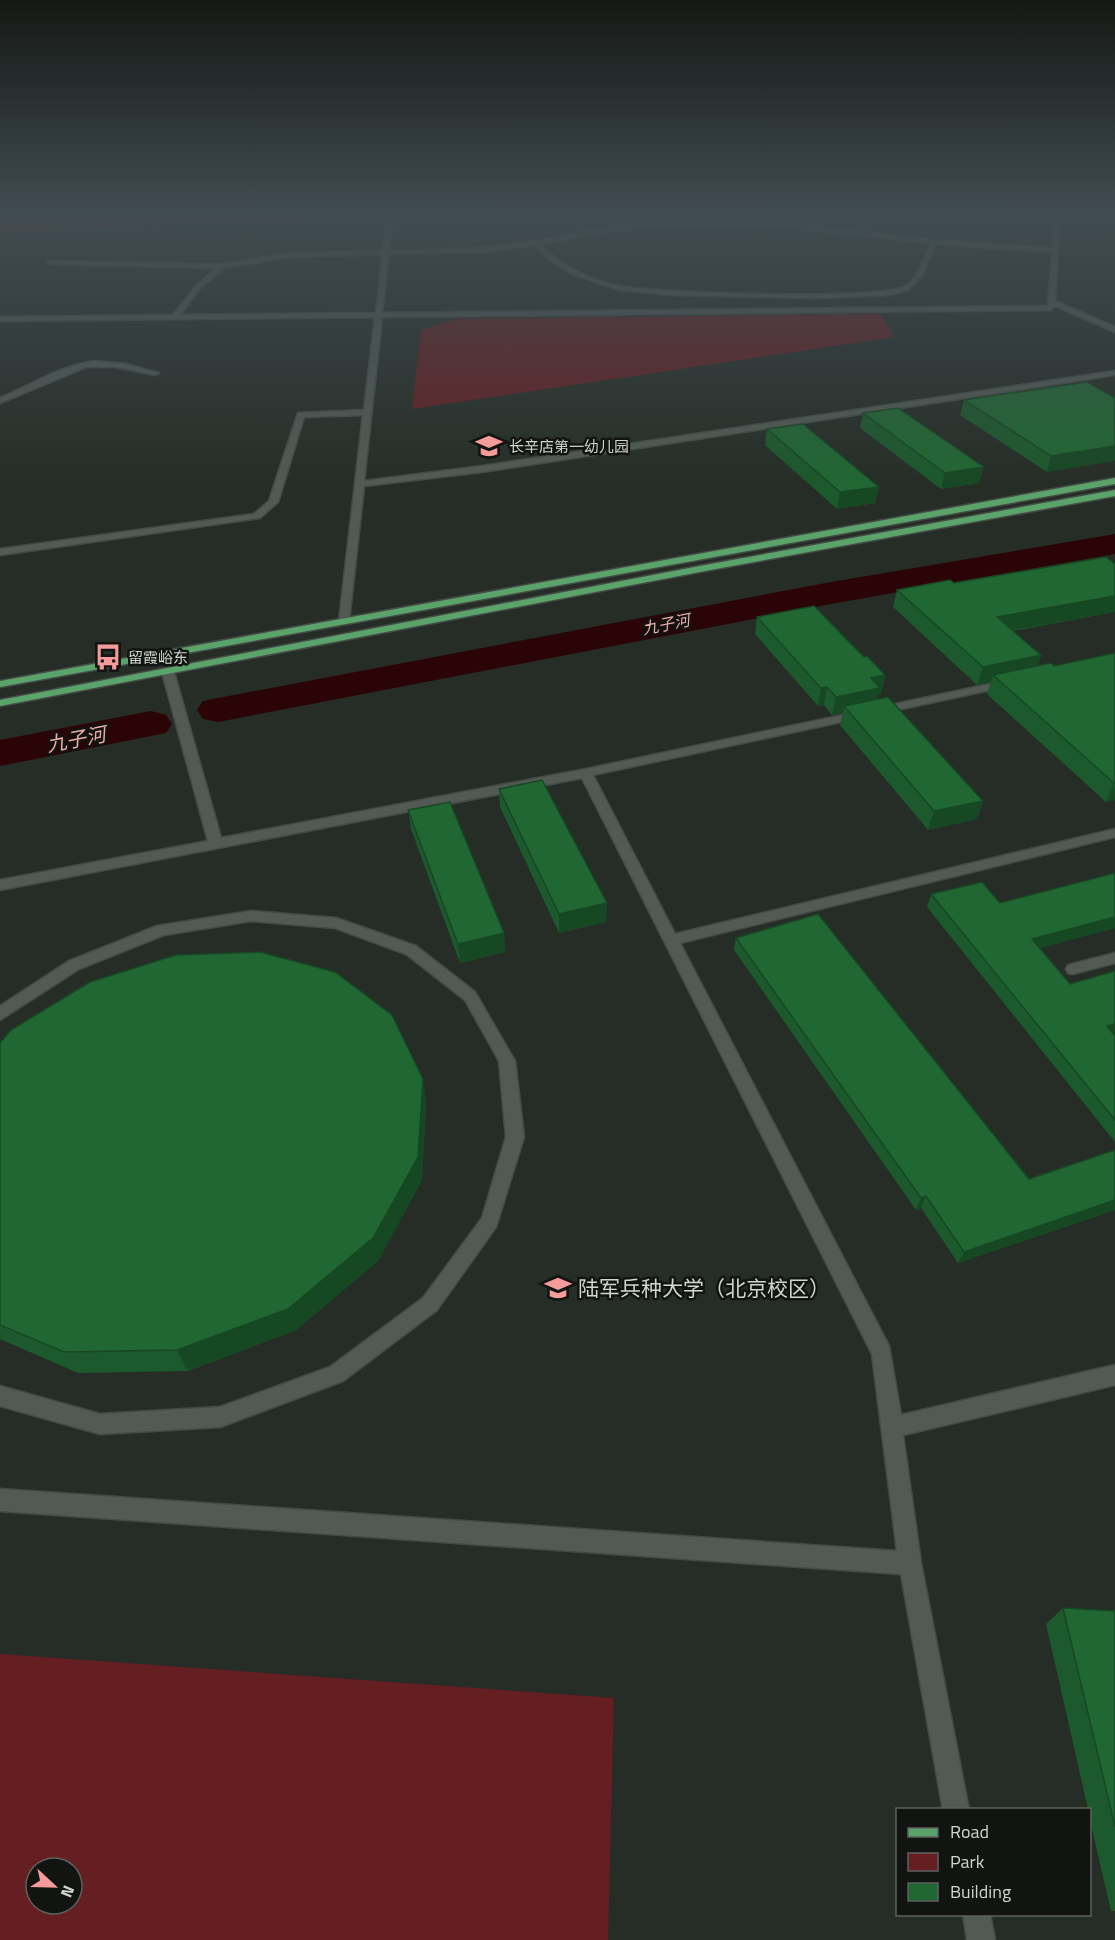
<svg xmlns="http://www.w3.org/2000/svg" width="1115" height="1940" font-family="'Titillium Web','Noto Sans SC',sans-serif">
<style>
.green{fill:#651e21;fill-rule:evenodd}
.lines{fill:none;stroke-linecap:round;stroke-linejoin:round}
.river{fill:#2a0406;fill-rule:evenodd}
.service-casing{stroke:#444b45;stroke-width:3}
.minor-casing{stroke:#444b45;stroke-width:3}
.primary-casing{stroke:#444b45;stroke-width:3}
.service{fill:#525a53;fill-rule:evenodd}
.minor{fill:#525a53;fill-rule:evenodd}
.primary{fill:#5aa36a;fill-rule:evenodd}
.wall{fill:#1c592c}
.shaded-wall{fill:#174824}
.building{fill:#216733;stroke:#174824;stroke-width:1.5}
.labels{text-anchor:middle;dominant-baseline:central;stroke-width:5;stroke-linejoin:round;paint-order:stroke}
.far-poi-label{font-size:15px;fill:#d0d5d1;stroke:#111411;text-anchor:start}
.far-water-label{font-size:16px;font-style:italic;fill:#f1aba8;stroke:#111411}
.water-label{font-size:20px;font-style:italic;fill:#f1aba8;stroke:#111411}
.near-poi-label{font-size:21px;fill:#d0d5d1;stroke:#111411;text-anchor:start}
</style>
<rect width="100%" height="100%" fill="#262d26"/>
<!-- green -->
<path class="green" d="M0,215H368L0,233Z
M880,314L894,337L412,409L421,330L457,319Z
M0,1654L614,1698L608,1940H0ZM36,1868H72V1904H36Z"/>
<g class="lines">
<!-- river -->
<path class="river" d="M1115,534V554L831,604L218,722L203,719L197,710L203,701L218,698L831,582Z
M151,711L166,715L172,724L166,733L0,766V740Z"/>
<!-- service casing -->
<g class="service-casing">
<path id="service" d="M168,669L174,672L221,838L586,769L1009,680L1013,681V685L1009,686L593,775L675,934L1115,829V837L680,943L889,1346L901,1415L1115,1365V1385L903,1435L921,1563L969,1810H943L901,1574L0,1511V1489L897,1551L872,1354L582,778L0,890V880L208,841L162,672Z
M251,911L336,918L416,946L475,992L515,1061L524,1137L496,1227L437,1310L343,1381L220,1427L100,1434L0,1406V1386L100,1414L220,1407L330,1367L423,1298L482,1218L506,1137L499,1061L465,1000L406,954L335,928L251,921L164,935L79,969L0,1020V1006L69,961L157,926Z
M1115,953V963L1073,974L1068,973L1066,969L1068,965Z
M963,1914H990L995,1940H967Z"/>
</g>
<!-- minor casing -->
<g class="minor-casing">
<path id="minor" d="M387,215H393L389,251L483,248L536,241L609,227L708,220L793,224L933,240L1052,248L1054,215H1060L1055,301L1115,327V332L1055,306L1051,310L382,317L364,481L482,466L1115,371V375L482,472L364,486L349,621L344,624L339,621L363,415L304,417L278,502L260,518L0,555V549L254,514L269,501L298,413L364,410L375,317L0,321V317L173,315L196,286L216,268L49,264L47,261L222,264L289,253L383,251ZM708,224L793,228L930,243C924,258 919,278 905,286C881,301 656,293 619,286C590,280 561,266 540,244L609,231ZM935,244L1052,252L1048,306L382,313L389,254L483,252L535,245L552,261L572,274L619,290L674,295L816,298L890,295L908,290L923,274ZM383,254L376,313L180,315L200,288L224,268L289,257Z
M95,361L126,364L159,373L155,375L116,367H86L0,403V398C31,385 61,365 95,361Z"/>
</g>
<!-- primary casing -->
<g class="primary-casing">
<path id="primary" d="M1115,478V484L0,687V681Z
M1115,490V496L705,571L0,706V700L705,565Z"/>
</g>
<!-- service -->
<use href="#service" class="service"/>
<!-- minor -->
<use href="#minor" class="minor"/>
<!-- primary -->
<use href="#primary" class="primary"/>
</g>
<!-- wall -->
<path class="wall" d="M1087,382L1047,472L960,415L964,400Z
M863,413L979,483L941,489L860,428Z
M767,429L879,487L875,503L837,509L765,445Z
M1115,564V612L1013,631L1041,655L1037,666H1054L1115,653V800L1106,802L987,694L991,682L977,685L893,607L897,590Z
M757,617L864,657L885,675L881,693L878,694L877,700L983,801L977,819L928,830L840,725L843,713L832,715L824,705L818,706L755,634Z
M499,789L607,903L606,922L559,933L500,807Z
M408,810L504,933L505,952L460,963L411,829Z
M931,894L1000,903L1115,928L1039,948L1070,984L1115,971V1034H1114L1115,1036V1142L927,907Z
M736,938L1029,1179L1115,1150V1210L958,1263L921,1208L916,1210L734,950Z
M0,1043L426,1103L422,1180L378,1261L296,1330L188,1371L78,1373L0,1339Z
M1063,1608L1115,1611V1911H1111L1089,1816V1809H1088L1046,1624Z"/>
<!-- shaded-wall -->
<path class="shaded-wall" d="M1115,446V461L1047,472L1051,456Z
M984,467L979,483L941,489L945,473Z
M879,487L875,503L837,509L840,492Z
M1115,596V612L991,634L997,617Z
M1041,655L1035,672L993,675L991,682L977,685L983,667Z
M885,675L881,693L878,694L876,706H844L843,713L832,715L836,697L871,678Z
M827,687L824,705L818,706L821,688Z
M1114,783L1115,800L1106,802Z
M983,801L977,819L928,830L934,811Z
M607,903L606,922L559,933V914Z
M1115,917V928L1026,952L1032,939Z
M504,933L505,952L460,963L458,944Z
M1115,1024V1034L1100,1039L1107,1026Z
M423,1079L426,1103L422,1180L378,1261L296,1330L188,1371L177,1350Z
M926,1196L921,1208L916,1210L921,1198Z
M1115,1200V1210L958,1263L964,1252Z"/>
<!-- building -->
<path class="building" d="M1087,382L1115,398V446L1051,456L964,400Z
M898,408L984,467L945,473L863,413Z
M803,424L879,487L840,492L767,429Z
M1106,557L1115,564V596L997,617L1041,655L983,667L897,590L950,580L954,583Z
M814,606L864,657L867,656L885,675L871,678L880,688L836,697L827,687L821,688L757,617Z
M1115,653V783H1114L993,675L1051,663L1054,666Z
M888,697L983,801L934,811L844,706Z
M542,780L607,903L559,914L499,789Z
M450,802L504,933L458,944L408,810Z
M1115,873V917L1032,939L1070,984L1115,971V1024L1107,1026L1115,1036V1120L931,894L982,882L1000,903Z
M818,914L1029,1179L1115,1150V1200L964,1252L926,1196L921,1198L736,938Z
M260,952L335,972L392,1015L423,1079L418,1157L373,1238L288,1309L177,1350L64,1352L0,1325V1043L11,1030L90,982L176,955Z
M1063,1608L1115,1611V1827Z"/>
<!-- sky -->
<linearGradient id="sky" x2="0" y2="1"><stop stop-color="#151915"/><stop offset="0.44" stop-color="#414c52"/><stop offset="1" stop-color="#414c52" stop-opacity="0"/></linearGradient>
<rect width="1115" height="487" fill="url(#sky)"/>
<!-- icons -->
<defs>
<g id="school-bare" transform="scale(2.07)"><path d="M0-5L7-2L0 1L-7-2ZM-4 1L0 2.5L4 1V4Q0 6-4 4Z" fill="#f59b99" stroke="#111411" stroke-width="2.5" paint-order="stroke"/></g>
<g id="bus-bare" transform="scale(2.07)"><path d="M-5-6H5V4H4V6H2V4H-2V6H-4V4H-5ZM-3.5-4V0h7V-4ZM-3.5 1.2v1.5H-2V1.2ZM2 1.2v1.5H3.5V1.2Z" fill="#f59b99" stroke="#111411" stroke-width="2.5" paint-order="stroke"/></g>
<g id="university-bare" transform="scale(2.07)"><path d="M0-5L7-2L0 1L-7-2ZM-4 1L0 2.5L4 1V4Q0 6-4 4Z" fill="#f59b99" stroke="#111411" stroke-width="2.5" paint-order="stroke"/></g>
</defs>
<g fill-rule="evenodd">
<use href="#school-bare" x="489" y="446"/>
<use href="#bus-bare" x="108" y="657"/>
<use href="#university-bare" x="558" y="1288"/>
</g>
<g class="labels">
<!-- far-poi labels -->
<g class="far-poi-label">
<text x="509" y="446">长辛店第一幼儿园</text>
<text x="128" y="657">留霞峪东</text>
</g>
<!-- far-water labels -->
<g class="far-water-label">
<text transform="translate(666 624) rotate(-11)">九子河</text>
</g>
<!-- water labels -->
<g class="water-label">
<text transform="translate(76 739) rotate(-11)">九子河</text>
</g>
<!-- near-poi labels -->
<g class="near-poi-label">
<text x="578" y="1288">陆军兵种大学（北京校区）</text>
</g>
</g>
<!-- legend -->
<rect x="896" y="1808" width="195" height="108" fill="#111411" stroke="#5d615e" stroke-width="1.5"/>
<rect x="908" y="1828" width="30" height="9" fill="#5aa36a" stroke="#5d615e" stroke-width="1.5"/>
<text x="950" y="1838" font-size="18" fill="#d0d5d1">Road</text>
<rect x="908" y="1853" width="30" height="18" fill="#651e21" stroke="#5d615e" stroke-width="1.5"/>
<text x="950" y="1868" font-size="18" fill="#d0d5d1">Park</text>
<rect x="908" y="1883" width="30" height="18" fill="#216733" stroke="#5d615e" stroke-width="1.5"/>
<text x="950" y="1898" font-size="18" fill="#d0d5d1">Building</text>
<!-- north arrow -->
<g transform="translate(54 1886) rotate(112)"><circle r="28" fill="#111411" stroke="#5d615e" stroke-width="1.5"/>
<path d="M0-4.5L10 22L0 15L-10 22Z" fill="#f59b99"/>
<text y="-9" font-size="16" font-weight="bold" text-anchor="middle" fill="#d0d5d1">N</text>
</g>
</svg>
